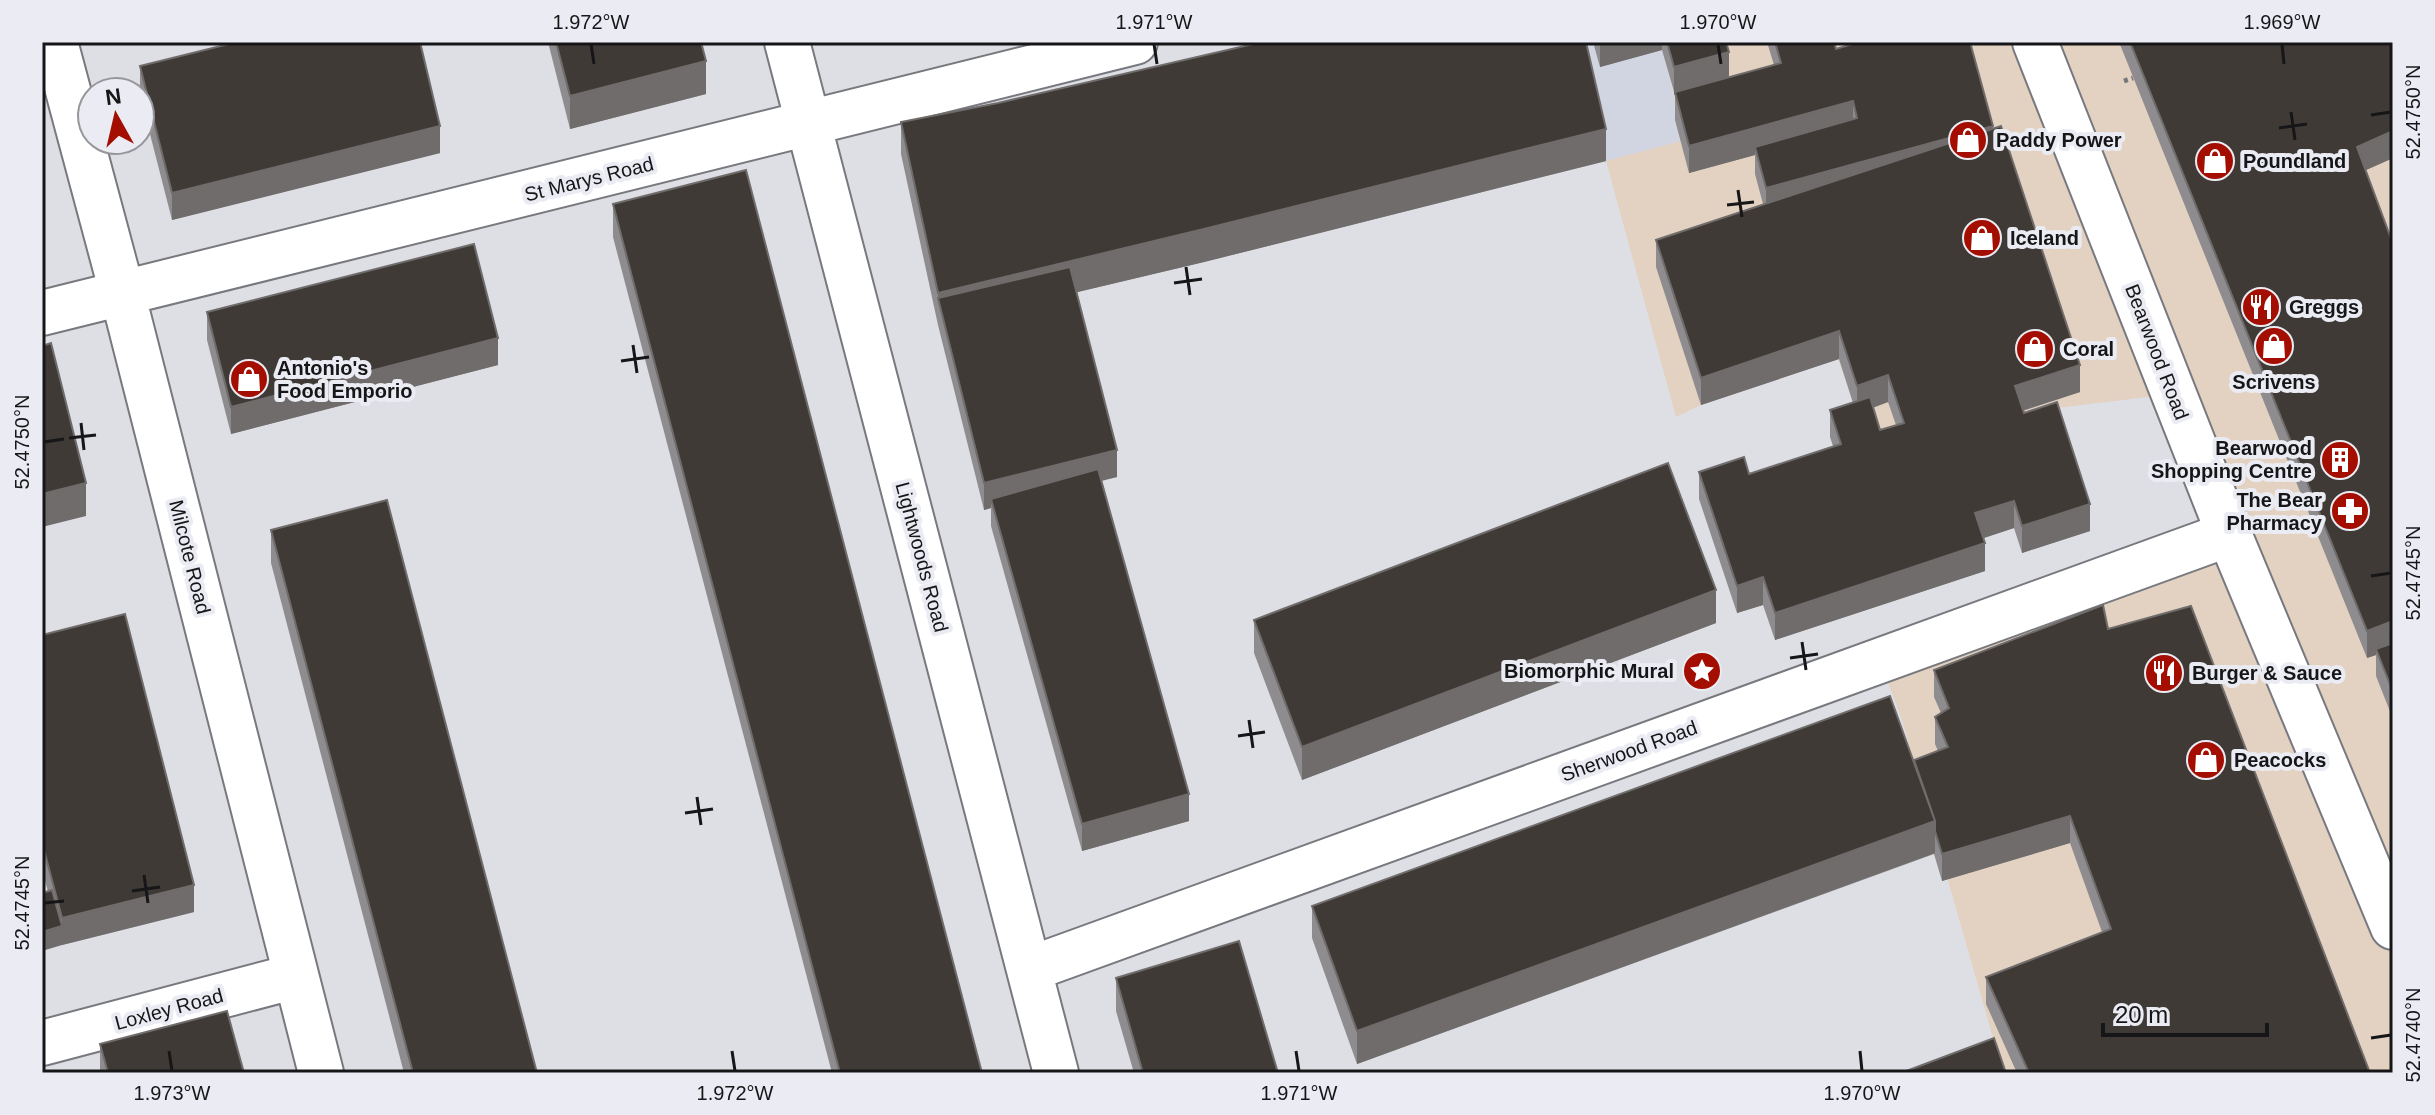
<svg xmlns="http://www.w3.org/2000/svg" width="2435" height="1115" font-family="Arial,sans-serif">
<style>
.commercial{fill:#e3d2c1}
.built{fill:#d1d4e1}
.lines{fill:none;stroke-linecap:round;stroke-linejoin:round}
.minor-casing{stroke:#78797f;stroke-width:48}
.major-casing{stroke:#78797f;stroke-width:48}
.path{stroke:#76777a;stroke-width:5;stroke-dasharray:4 4;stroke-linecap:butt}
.minor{stroke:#fff;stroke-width:44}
.major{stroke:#fff;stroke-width:44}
.wall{fill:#8e8c8e;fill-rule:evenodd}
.shaded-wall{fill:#6f6c6b}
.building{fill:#403a37;stroke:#6f6c6b;stroke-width:2}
.ticks{fill:none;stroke:#161618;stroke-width:3}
.labels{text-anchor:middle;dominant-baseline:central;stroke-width:8;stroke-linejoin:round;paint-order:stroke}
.poi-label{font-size:20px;font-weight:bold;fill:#161618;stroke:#ebecf3;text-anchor:start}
.street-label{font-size:20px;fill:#161618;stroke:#ebecf3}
.neatline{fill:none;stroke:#161618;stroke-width:3}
.ticks-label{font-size:20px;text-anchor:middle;fill:#161618}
</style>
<rect width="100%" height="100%" fill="#dddfe5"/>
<!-- commercial -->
<path class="commercial" d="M1660,42H2393V1073H2003L1903,723L1880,661L2228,535L2173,394L2015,413L1904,450L1857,413L1838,359L1701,405L1676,417L1606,161L1680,141L1675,120L1674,95Z"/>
<!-- built -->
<path class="built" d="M1579,42H1660L1674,95L1675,119L1680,141L1606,161Z"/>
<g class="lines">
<!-- minor casing -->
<g class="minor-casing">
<path id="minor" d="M55,42L122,292L321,1073
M787,42L1056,1073
M42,313L1135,42
M1030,969L2229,534
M42,1043L296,976"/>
</g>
<!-- major casing -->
<g class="major-casing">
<path id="major" d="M2035,42L2229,534L2393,927"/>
</g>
<!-- path -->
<path class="path" d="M2124,81L2133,78"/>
<!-- minor -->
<use href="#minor" class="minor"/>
<!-- major -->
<use href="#major" class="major"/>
</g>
<!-- wall -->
<path class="wall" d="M548,42H701L706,94L570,129Z
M1593,42H1730L1726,43L1729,78L1774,65L1767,42H1834L1836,49L1993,129L2080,392L2023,411L2090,531L2022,553L2014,528L1983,538L1985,571L1775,640L1763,605L1737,613L1699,499V472L1749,474L1833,446L1830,437V410L1853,403L1839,359L1701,405L1656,267V240L1763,204L1755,174V155L1689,173L1675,120V95L1662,50L1600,67ZM1888,402L1896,425L1880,430L1873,408Z
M2119,42H2393V158L2366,170L2393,244V719L2376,676V655L2367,658Z
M140,66L440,153L172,220L140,95Z
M901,122L1606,161L1204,262L1077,292L1117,477L1102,480L1189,821L1082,851L991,526V508L984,510L938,325L901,154Z
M613,204L982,1073H832L613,237Z
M207,312L498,365L231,434L207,340Z
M271,530L537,1073H404L271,563Z
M1254,620L1716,623L1302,780L1254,653Z
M2108,629L2370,1073H2017L1986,1004V977L2102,932L2070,843L1942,881L1934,854L1357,1064L1312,938V906L1914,763L1938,751L1935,744V717L1941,713L1934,697V670Z
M42,635L194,912L62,945L42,869Z
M1116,978L1278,1073H1134L1116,1011Z
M100,1044L244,1073H100Z"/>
<!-- shaded-wall -->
<path class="shaded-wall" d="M1600,42H1662V50L1600,67Z
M1729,52V80L1674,95V67Z
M706,61V94L570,129V96Z
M1853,101V128L1755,147V155L1689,173V146Z
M440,126V153L172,220V193Z
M1993,126V153L1766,216V188Z
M1606,129V161L1204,262L944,324L938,298V293Z
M2393,131V158L2357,174V147Z
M1839,331V359L1701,405V378Z
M498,338V365L231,434V407Z
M2080,365V392L2015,413V386Z
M1888,375V402L1857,413V386Z
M1117,450V477L994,508L991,499V508L984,510V483Z
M86,483V516L42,527V494Z
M2014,501V528L1975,541V513Z
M2090,504V531L2022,553V526Z
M1985,543V571L1775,640V613Z
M1763,577V605L1737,613V586Z
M1716,590V623L1302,780V747Z
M2393,621V648L2376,649V655L2367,658V631Z
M1189,794V821L1082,851V824Z
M2070,816V843L1942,881V854Z
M1935,821V853L1357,1064V1031Z
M194,885V912L62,945L42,951V932L62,926V918Z"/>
<!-- building -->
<path class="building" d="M237,42H420L440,126L172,193L140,66Z
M556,42H701L706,61L570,96Z
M1262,42H1586L1606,129L1204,229L938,293L901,122L998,103Z
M1667,42H1726L1729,52L1674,67Z
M1775,42H1834L1836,49L1859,42H1970L1993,126L1766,188L1755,147L1857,118L1853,101L1689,146L1675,92L1781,63Z
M2130,42H2393V131L2357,147L2393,244V621L2367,631Z
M2001,126L2080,365L2015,386L2024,413L2057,402L2090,504L2022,526L2014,501L1975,513L1985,543L1775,613L1763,577L1737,586L1699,472L1744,457L1749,474L1841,444L1830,410L1870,397L1880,430L1904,423L1888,375L1857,386L1839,331L1701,378L1656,240Z
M746,170L982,1073H840L613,204Z
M474,244L498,338L231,407L207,312Z
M1070,267L1117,450L984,483L938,298Z
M51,343L86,483L42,494V346Z
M1668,463L1716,590L1302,747L1254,620Z
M1098,469L1189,794L1082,824L991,499Z
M387,500L537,1073H413L271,530Z
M2103,605L2108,629L2191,606L2370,1073H2029L1986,977L2111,929L2070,816L1942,854L1935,831V821L1914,760L1948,747L1935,717L1949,708L1934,670Z
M125,614L194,885L62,918L42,842V635Z
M2393,643V692L2376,649Z
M1890,696L1935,821L1357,1031L1312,906Z
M52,890L62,926L42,932V893Z
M1239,941L1278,1073H1143L1116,978Z
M227,1011L244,1073H108L100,1044Z
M1994,1038L2006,1073H1901Z"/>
<!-- ticks -->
<path class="ticks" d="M591,44L594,64M1154,44L1157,64M1718,44L1721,64M2282,44L2284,64M2291,112L2295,140M2371,115L2391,112M2279,128L2307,124M1738,190L1742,217M1727,205L1754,202M1186,267L1190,295M1174,283L1202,279M633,345L637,373M621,361L649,357M81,423L84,450M69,438L96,435M44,442L64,439M2371,576L2391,573M1802,642L1806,670M1790,658L1818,654M1249,720L1253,748M1238,736L1265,732M697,797L701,825M685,813L713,809M144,875L148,903M132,891L160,887M44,903L64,901M2371,1038L2391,1035M169,1051L172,1071M732,1051L735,1071M1296,1051L1299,1071M1860,1051L1862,1071"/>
<!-- icons -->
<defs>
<g id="shop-disc" transform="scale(2)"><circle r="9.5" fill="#a30e00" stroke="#ebecf3"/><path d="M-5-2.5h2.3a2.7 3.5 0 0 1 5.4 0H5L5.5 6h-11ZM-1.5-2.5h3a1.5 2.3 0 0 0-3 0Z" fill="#fff"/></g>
<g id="restaurant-disc" transform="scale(2)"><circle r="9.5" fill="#a30e00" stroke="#ebecf3"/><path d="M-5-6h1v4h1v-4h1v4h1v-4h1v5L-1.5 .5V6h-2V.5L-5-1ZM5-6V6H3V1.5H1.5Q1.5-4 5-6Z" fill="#fff"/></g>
<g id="building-disc" transform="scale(2)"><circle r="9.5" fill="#a30e00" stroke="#ebecf3"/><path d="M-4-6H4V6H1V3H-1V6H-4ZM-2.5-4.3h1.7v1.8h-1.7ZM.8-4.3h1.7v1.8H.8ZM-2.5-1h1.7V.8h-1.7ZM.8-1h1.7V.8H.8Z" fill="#fff"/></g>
<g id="pharmacy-disc" transform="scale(2)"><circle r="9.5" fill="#a30e00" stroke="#ebecf3"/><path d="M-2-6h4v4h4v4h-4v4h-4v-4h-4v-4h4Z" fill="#fff"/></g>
<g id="sight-disc" transform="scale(2)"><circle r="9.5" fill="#a30e00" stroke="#ebecf3"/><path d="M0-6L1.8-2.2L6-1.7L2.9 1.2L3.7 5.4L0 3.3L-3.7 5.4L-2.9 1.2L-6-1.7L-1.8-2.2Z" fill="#fff"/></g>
</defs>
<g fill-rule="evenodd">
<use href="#shop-disc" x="1968" y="140"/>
<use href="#shop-disc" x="2215" y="161"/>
<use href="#shop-disc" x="1982" y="238"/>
<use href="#restaurant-disc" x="2261" y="307"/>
<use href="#shop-disc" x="2274" y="346"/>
<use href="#shop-disc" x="2035" y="349"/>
<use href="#shop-disc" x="249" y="379"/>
<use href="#building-disc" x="2340" y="460"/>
<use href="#pharmacy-disc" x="2350" y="511"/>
<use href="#sight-disc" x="1702" y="671"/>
<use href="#restaurant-disc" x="2164" y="673"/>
<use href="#shop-disc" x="2206" y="760"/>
</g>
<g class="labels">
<!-- poi labels -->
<g class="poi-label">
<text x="1996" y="140">Paddy Power</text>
<text x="2243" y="161">Poundland</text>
<text x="2010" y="238">Iceland</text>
<text x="2289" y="307">Greggs</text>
<text x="2063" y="349">Coral</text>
<text x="277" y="368">Antonio's<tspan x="277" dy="23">Food Emporio</tspan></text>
<text x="2274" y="382" text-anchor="middle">Scrivens</text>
<text x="2312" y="448" text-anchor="end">Bearwood<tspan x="2312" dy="23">Shopping Centre</tspan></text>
<text x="2322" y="500" text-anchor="end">The Bear<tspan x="2322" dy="23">Pharmacy</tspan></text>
<text x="1674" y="671" text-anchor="end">Biomorphic Mural</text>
<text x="2192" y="673">Burger &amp; Sauce</text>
<text x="2234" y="760">Peacocks</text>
</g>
<!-- street labels -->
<g class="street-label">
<text transform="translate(589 179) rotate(-14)">St Marys Road</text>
<text transform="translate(2157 352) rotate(69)">Bearwood Road</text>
<text transform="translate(190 557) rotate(76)">Milcote Road</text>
<text transform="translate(922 557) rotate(75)">Lightwoods Road</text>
<text transform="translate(1629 751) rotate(-20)">Sherwood Road</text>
<text transform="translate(169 1009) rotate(-15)">Loxley Road</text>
</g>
</g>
<!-- border -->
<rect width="2435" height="1115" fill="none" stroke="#ebecf3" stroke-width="88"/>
<!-- north arrow -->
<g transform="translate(116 116) rotate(352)"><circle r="38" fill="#ebecf3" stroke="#96969b" stroke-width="2"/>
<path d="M0-6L14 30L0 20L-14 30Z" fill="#a30e00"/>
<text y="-12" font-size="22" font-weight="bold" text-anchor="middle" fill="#161618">N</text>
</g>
<!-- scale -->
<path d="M2103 1023v12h164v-12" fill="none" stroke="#161618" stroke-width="4"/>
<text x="2115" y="1023" font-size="24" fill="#161618" stroke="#ebecf3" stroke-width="6" paint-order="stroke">20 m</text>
<rect x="44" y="44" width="2347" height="1027" class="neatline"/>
<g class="ticks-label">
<text x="591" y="29">1.972°W</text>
<text x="1154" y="29">1.971°W</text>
<text x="1718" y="29">1.970°W</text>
<text x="2282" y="29">1.969°W</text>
<text transform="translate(2413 112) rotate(-90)" y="7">52.4750°N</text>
<text transform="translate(22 442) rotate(-90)" y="7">52.4750°N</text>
<text transform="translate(2413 573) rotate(-90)" y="7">52.4745°N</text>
<text transform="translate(22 903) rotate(-90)" y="7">52.4745°N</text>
<text transform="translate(2413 1035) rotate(-90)" y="7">52.4740°N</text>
<text x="172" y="1100">1.973°W</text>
<text x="735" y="1100">1.972°W</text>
<text x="1299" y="1100">1.971°W</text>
<text x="1862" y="1100">1.970°W</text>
</g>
</svg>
